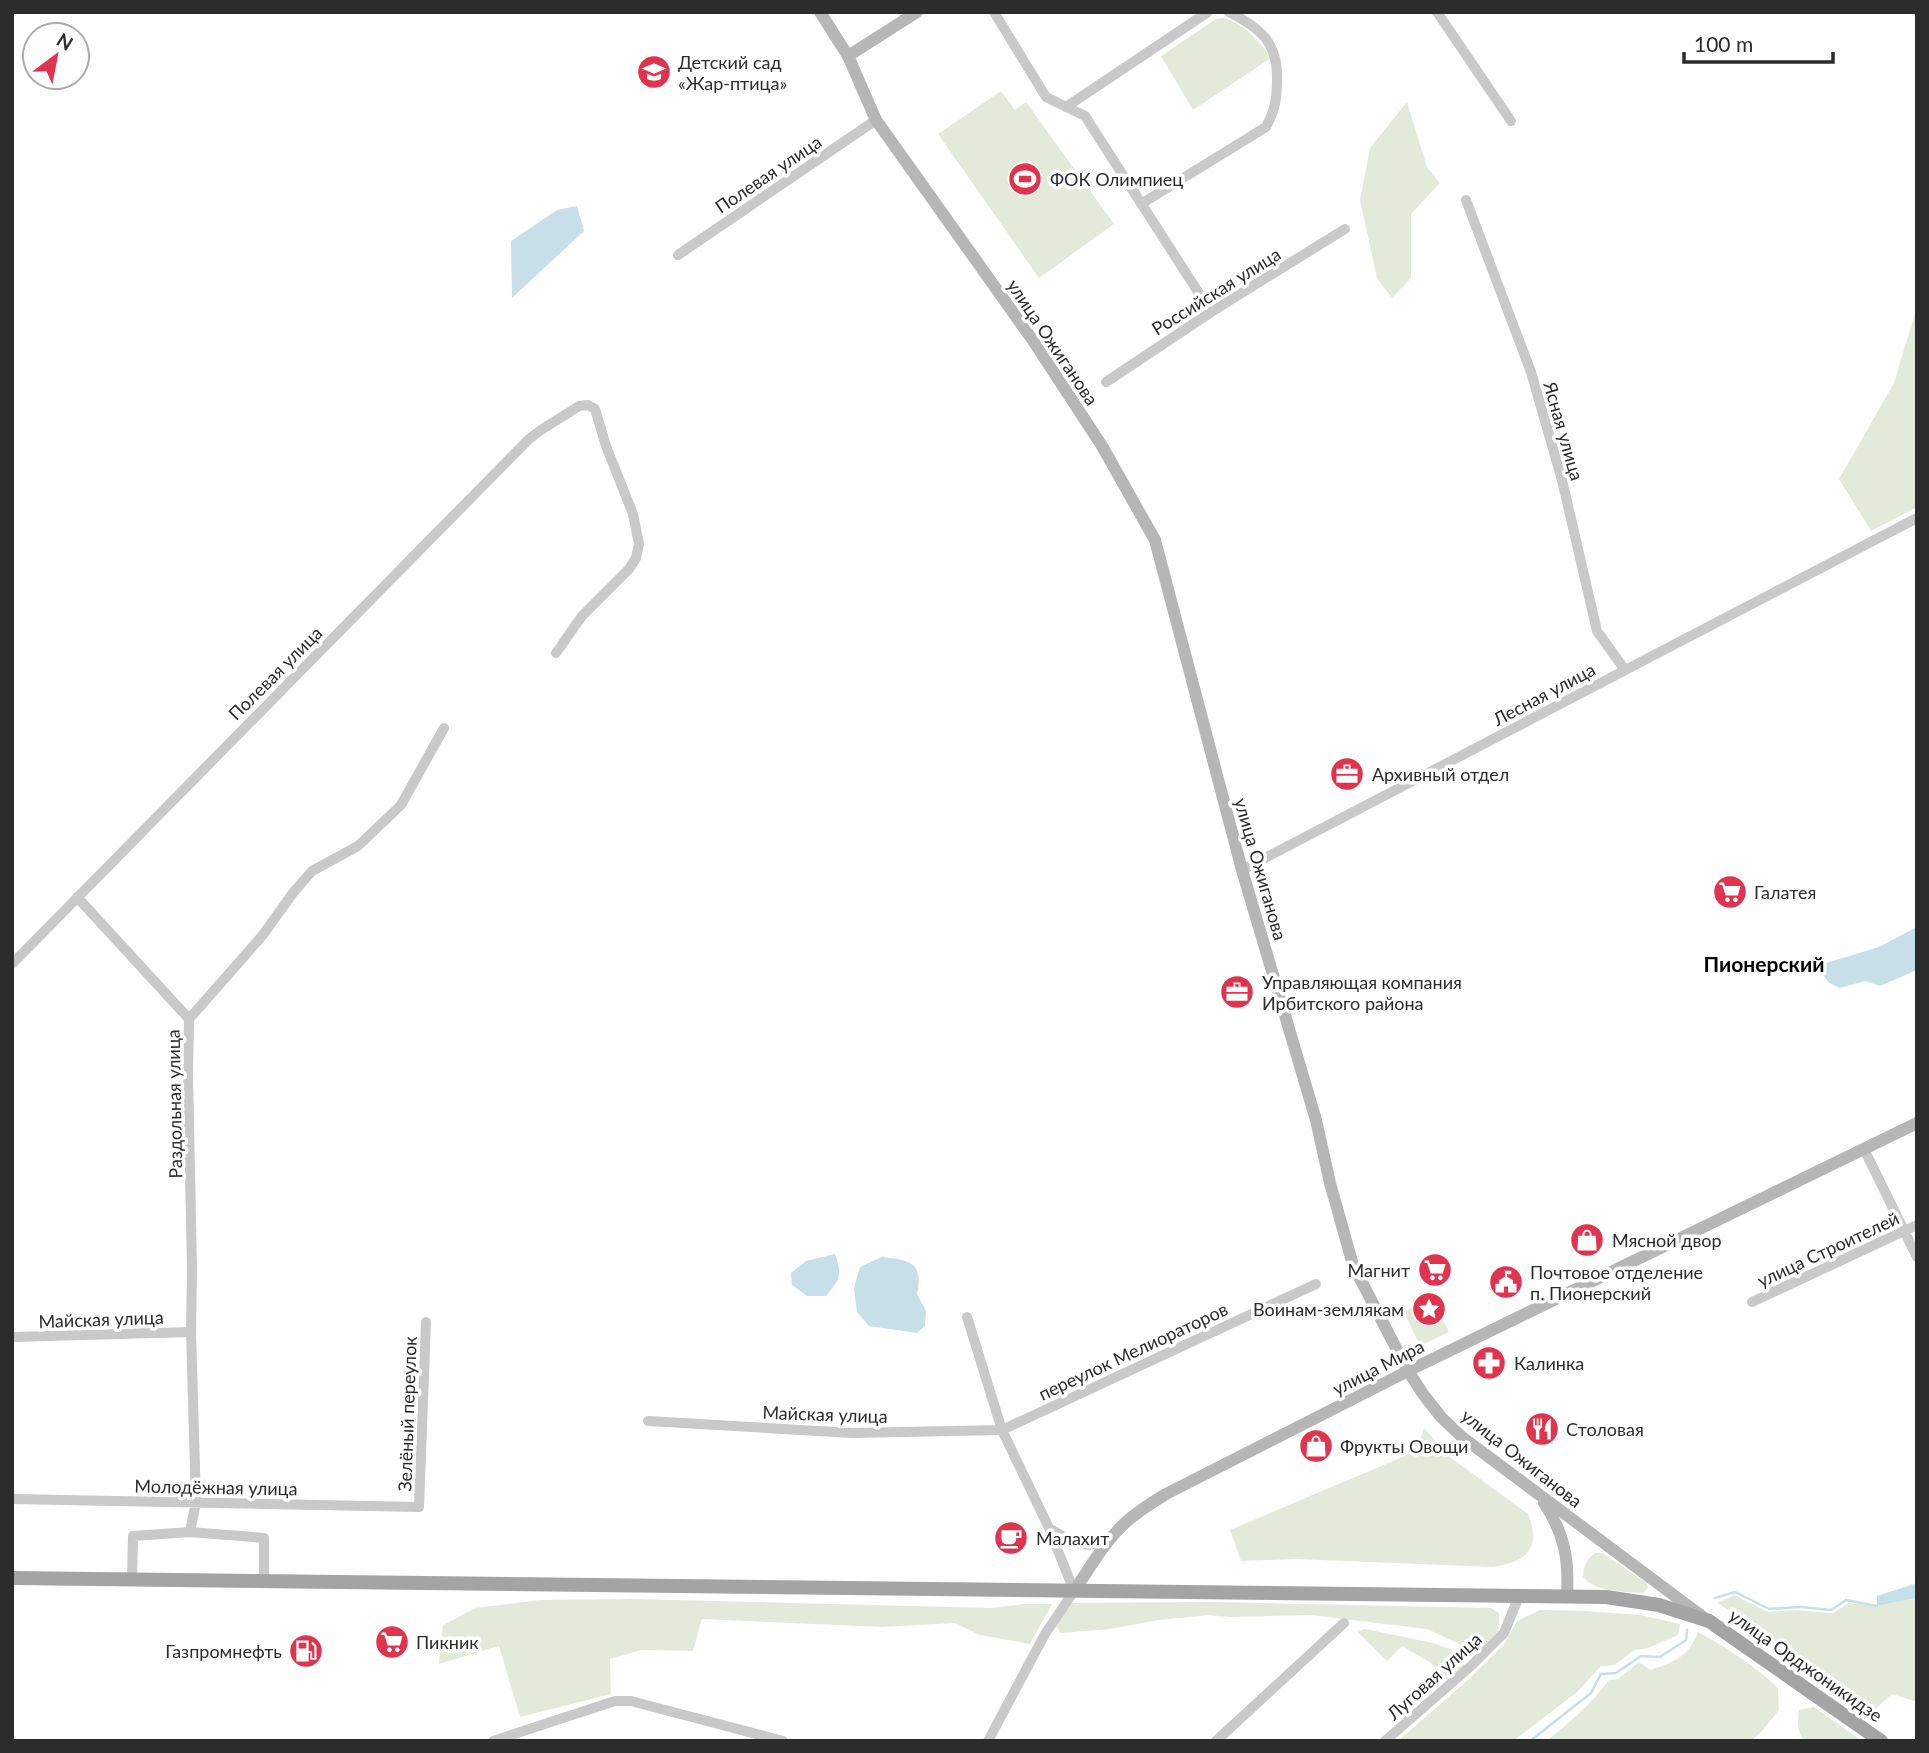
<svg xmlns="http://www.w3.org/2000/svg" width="1929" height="1753" font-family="Lato,sans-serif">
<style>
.green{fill:#e4eada}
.water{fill:#c6dfe9}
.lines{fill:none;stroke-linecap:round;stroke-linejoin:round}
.stream{stroke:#c6dfe9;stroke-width:2.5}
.street{stroke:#c9c9c9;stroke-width:10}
.secondary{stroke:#b6b6b6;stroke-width:12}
.primary{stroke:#a4a4a4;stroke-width:14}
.labels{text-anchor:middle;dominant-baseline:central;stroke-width:7;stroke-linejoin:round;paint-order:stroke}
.poi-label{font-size:18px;fill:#2c2c2c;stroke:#fff;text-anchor:start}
.street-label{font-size:18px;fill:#2c2c2c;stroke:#fff}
.quarter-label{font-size:21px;font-weight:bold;fill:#000;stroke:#fff}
</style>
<rect width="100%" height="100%" fill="#fff"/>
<!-- green -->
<path class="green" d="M1223,18C1244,23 1259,41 1271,58L1193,110L1161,56L1216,19Z
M1001,91L1015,110L1026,102L1114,224L1039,278L938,134Z
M1407,102L1427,167L1440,183L1411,214V278L1392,298L1377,278L1360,200L1370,148Z
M1917,306V507L1871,531L1839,479L1894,383Z
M1432,1298L1449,1332L1420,1346L1404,1312Z
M1424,1428L1450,1457L1528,1514C1542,1548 1527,1562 1493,1567L1296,1559L1241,1561L1230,1530L1405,1456L1419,1445Z
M1595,1553H1602L1647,1583L1648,1588L1643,1593C1623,1591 1597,1593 1583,1577C1584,1566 1586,1559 1595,1553Z
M1734,1595L1768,1612L1794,1610L1833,1613L1849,1603L1877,1606L1917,1598V1702L1892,1694L1873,1711L1718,1603Z
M636,1599L991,1608L1024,1604H1052L1030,1644L980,1635L954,1623L882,1627L702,1619L693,1651L642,1650L610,1659L611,1694L520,1717L499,1646L439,1664L443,1625L476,1608L540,1600Z
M1215,1602L1491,1608L1499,1613C1501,1634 1495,1641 1477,1652L1427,1629L1311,1615L1230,1617L1209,1615L1159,1620L1110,1629L1061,1633L1056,1626L1066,1603Z
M1540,1610L1586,1611L1641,1615L1680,1624L1678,1635L1648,1648L1634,1650L1615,1665L1601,1666L1576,1693L1513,1741H1398L1470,1678L1505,1643L1517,1621Z
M1365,1629L1433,1643L1452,1650L1465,1665L1446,1680L1431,1663L1402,1646L1387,1661L1358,1632Z
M1698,1632C1727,1648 1754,1665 1778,1688L1779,1710L1763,1730L1751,1741H1546C1570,1723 1591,1704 1609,1680L1618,1679L1639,1662L1650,1670C1672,1663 1689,1657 1698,1632Z
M1814,1707L1862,1741H1804C1797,1730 1797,1723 1799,1710Z"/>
<!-- water -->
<path class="water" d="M577,206L584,231L512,298L511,241L557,210Z
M1917,927V970L1880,986L1865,981L1840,988L1829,983L1816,966L1879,947Z
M835,1254C843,1275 839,1281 826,1296H807L792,1285L791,1273L806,1261Z
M882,1257C909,1260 924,1262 917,1294L926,1311L925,1326L917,1333L869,1326L857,1312L854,1288L860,1267Z
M1917,1583V1598L1877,1606V1596Z"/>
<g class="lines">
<!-- stream -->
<path class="stream" d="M1715,1598L1735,1592L1769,1609L1801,1607L1831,1610L1846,1600L1877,1606
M1530,1741L1591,1693L1601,1674L1616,1673L1641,1656L1660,1657L1686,1640L1687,1630"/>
<!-- street -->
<path class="street" d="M994,12L1046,97L1085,116L1211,312
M1437,12L1511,121
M1066,107L1208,12
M1466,200L1531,372L1562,480L1597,631L1625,670
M1141,204L1266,127C1275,110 1277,99 1277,79C1278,42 1260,28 1229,12
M678,255L876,120
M1106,382L1211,312L1345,229
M1242,870L1917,518
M77,897L189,1019
M12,964L529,439L541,430L579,406L588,405L595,409L606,446L633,514L639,544L636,558L629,569L582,616L556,653
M1864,1149L1917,1257
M1752,1302L1917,1225
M967,1317L1002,1430L1049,1528L1074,1591L1045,1634L988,1741
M12,1337L191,1332
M648,1421L852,1433L1002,1430L1316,1284
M12,1499L419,1507L426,1322
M1049,1528L1074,1543L1090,1545L1111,1537
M190,1532L196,1502L191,1332L192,1269L188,1075L189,1019L262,936L293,893L312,871L358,846L401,805L444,728
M132,1580L133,1536L190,1532L264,1538V1581
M493,1741L615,1701H631L783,1741
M1216,1741L1344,1623
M1385,1741L1472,1665L1504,1633L1519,1596"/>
<!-- secondary -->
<path class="secondary" d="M820,12L848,56L876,120L1032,339L1102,446L1155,540L1242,870L1316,1120L1330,1183L1353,1265L1408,1371L1423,1394L1441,1417L1462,1437L1703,1617
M848,56L917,12
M1544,1503C1565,1534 1569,1560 1567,1596
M1074,1591C1090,1568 1104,1542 1125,1523C1137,1512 1151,1503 1166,1494L1408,1371L1917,1123"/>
<!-- primary -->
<path class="primary" d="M12,1578L1606,1597L1659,1605L1709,1621L1881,1741"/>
</g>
<!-- icons -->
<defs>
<g id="school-disc" transform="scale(1.75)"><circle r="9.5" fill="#df334e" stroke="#fff"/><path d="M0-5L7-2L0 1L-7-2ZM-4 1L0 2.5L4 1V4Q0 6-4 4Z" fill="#fff"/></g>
<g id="stadium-disc" transform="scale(1.75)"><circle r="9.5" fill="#df334e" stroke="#fff"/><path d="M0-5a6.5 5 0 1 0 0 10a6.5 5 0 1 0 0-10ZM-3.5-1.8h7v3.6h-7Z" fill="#fff"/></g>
<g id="office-disc" transform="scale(1.75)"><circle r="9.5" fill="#df334e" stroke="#fff"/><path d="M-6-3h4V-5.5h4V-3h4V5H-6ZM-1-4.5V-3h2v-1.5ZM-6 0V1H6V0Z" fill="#fff"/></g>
<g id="supermarket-disc" transform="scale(1.75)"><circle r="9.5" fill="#df334e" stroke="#fff"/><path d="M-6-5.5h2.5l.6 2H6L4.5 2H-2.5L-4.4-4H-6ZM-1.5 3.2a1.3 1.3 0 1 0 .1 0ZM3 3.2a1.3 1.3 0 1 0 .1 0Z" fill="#fff"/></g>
<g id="shop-disc" transform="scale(1.75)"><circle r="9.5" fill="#df334e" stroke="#fff"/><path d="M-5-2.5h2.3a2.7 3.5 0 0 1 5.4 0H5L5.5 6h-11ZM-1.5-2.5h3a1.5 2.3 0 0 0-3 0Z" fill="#fff"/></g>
<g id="civic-disc" transform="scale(1.75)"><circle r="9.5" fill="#df334e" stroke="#fff"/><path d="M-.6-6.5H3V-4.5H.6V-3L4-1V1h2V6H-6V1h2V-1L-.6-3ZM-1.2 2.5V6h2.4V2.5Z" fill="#fff"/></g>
<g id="sight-disc" transform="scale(1.75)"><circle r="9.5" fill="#df334e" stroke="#fff"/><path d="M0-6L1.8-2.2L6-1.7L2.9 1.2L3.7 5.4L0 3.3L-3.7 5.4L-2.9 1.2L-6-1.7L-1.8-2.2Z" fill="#fff"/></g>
<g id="pharmacy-disc" transform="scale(1.75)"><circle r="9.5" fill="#df334e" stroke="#fff"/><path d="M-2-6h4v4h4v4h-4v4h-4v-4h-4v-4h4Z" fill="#fff"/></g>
<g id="restaurant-disc" transform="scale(1.75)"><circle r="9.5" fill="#df334e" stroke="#fff"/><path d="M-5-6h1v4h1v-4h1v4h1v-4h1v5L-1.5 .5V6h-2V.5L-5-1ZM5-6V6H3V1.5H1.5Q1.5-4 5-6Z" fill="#fff"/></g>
<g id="cafe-disc" transform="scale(1.75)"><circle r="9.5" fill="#df334e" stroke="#fff"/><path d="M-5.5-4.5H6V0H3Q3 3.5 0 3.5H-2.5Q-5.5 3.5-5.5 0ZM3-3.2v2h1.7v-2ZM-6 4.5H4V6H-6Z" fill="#fff"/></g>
<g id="fuel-disc" transform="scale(1.75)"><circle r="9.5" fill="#df334e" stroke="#fff"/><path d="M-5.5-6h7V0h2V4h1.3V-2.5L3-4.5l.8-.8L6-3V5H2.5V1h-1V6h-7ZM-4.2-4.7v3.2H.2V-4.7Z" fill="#fff"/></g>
</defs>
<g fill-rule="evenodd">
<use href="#school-disc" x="654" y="72"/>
<use href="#stadium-disc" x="1025" y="179"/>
<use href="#office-disc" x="1347" y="774"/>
<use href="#supermarket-disc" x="1730" y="892"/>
<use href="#office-disc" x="1237" y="992"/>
<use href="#shop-disc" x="1587" y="1240"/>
<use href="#supermarket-disc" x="1435" y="1270"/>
<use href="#civic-disc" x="1506" y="1282"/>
<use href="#sight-disc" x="1429" y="1309"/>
<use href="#pharmacy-disc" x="1489" y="1363"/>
<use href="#restaurant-disc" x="1542" y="1429"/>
<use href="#shop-disc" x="1316" y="1446"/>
<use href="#cafe-disc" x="1011" y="1538"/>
<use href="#supermarket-disc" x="392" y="1642"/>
<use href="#fuel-disc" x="306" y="1651"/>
</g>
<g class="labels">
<!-- poi labels -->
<g class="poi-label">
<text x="678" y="62">Детский сад<tspan x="678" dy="21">«Жар-птица»</tspan></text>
<text x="1050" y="179">ФОК Олимпиец</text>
<text x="1372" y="774">Архивный отдел</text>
<text x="1754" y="892">Галатея</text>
<text x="1262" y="982">Управляющая компания<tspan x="1262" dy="21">Ирбитского района</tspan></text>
<text x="1612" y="1240">Мясной двор</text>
<text x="1410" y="1270" text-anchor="end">Магнит</text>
<text x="1530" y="1272">Почтовое отделение<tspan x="1530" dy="21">п. Пионерский</tspan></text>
<text x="1404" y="1309" text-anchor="end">Воинам-землякам</text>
<text x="1514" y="1363">Калинка</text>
<text x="1566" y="1429">Столовая</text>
<text x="1340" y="1446">Фрукты Овощи</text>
<text x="1036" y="1538">Малахит</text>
<text x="416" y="1642">Пикник</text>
<text x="282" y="1651" text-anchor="end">Газпромнефть</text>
</g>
<!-- street labels -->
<g class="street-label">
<text transform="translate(768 174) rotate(-34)">Полевая улица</text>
<text transform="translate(1216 291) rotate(-32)">Российская улица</text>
<text transform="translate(1053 342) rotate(56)">улица Ожиганова</text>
<text transform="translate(1564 431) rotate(74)">Ясная улица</text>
<text transform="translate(275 673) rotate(-45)">Полевая улица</text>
<text transform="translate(1544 694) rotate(-28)">Лесная улица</text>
<text transform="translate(1261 869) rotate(74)">улица Ожиганова</text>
<text transform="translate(174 1104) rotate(-91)">Раздольная улица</text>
<text transform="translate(1828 1249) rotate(-25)">улица Строителей</text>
<text transform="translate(101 1319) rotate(-2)">Майская улица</text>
<text transform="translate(1133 1351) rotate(-25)">переулок Мелиораторов</text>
<text transform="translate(1378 1367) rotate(-27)">улица Мира</text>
<text transform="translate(407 1414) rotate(-88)">Зелёный переулок</text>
<text transform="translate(825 1414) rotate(2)">Майская улица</text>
<text transform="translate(1522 1458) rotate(38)">улица Ожиганова</text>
<text transform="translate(216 1487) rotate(1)">Молодёжная улица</text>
<text transform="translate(1806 1665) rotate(35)">улица Орджоникидзе</text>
<text transform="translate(1434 1676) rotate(-42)">Луговая улица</text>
</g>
<!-- quarter labels -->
<g class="quarter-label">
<text x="1764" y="963">Пионерский</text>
</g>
</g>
<!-- border -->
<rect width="1929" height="1753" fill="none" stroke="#2c2c2c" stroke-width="28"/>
<!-- north arrow -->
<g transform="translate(56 56) rotate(32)"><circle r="33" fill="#ffffff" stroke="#ababab" stroke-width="2"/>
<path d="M0-5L12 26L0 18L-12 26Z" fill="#df334e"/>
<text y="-10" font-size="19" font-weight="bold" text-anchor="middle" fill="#2c2c2c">N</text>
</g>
<!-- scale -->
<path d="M1684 52v10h149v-10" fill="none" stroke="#2c2c2c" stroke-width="3.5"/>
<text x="1694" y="52" font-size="21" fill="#2c2c2c" stroke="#ffffff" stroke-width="5" paint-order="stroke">100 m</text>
</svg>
